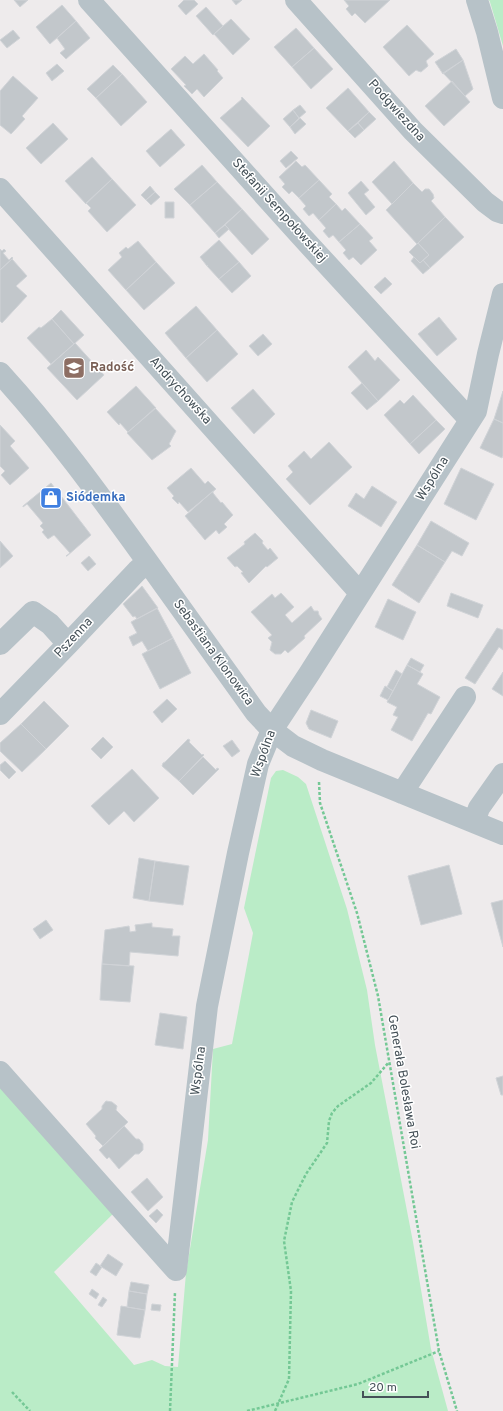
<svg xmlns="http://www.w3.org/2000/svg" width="503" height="1411" font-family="Overpass,sans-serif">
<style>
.green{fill:#baecc7}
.building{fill:#c2c7cb;stroke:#d0d3d7}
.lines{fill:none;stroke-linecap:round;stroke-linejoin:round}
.path{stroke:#74c895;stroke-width:2.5;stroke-dasharray:3 2;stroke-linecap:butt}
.minor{stroke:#b7c2c8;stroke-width:22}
.labels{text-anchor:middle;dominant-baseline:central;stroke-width:3;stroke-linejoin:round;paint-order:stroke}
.street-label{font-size:13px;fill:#455158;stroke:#fff}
.education-label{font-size:13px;font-weight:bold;fill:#785e54;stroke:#fff;text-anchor:start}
.shop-label{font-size:13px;font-weight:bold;fill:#366cbe;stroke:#fff;text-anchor:start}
</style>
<rect width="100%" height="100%" fill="#eeebec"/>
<!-- green -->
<path class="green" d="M489,0H503V46L490,2Z
M283,770L298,777L306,784L347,909L367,990L375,1045L413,1242L431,1349L448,1411H0V1080L117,1210L54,1272L134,1365L152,1360L165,1366L178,1367L186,1273L208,1140L213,1049L232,1044L253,933L244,908L271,778L276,771Z"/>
<!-- building -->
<path class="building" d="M14,0H28L20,7Z
M184,0H194L198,4L186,15L178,6Z
M232,0H242L236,5Z
M344,0H390L365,23L355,13L352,16L346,9L349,6Z
M62,5L76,21L50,44L36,27Z
M206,7L223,26L213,35L196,16Z
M231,19L250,39L233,55L214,34Z
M76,21L90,38L66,59L60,53L65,49L57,38Z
M407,25L434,54L426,61L428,66L421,72L418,71L416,70L409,76L383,47Z
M296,28L314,48L292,67L274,47Z
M13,30L20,38L7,48L0,40Z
M314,48L333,69L311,89L292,67Z
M456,49L463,60L443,74L435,62Z
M204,54L218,70L217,71L223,78L204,97L197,89L192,94L184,86L186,85L171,69L185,56L193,64Z
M463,60L473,89L465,96L443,73Z
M57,64L64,71L52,81L46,73Z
M113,65L122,74L96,98L87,89Z
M122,74L147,102L121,126L96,98Z
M13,76L38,98L22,116L25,119L11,134L0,125V91Z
M452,81L470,102L444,126L425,106Z
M348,88L369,112L348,131L326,108Z
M242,97L270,126L248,147L220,118L242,99L241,98Z
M300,105L306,112L299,118L293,110Z
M293,110L299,118L290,127L283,119Z
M369,112L376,119L364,130L358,123Z
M300,118L306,124L295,134L290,127Z
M53,123L68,139L41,164L26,148Z
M358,123L364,130L355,138L348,131Z
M171,129L185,145L160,167L146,151Z
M291,151L298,158L286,168L280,161Z
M92,157L112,179L86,204L65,181Z
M296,161L302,167L305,165L319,180L299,198L292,191L289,194L282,187L285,184L279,177Z
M394,161L413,183L392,204L372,182Z
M202,165L217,182L190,205L174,189Z
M112,179L136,205L107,232L88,211L91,208L86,203Z
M319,180L332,194L329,197L336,204L319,220L313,213L309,216L303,209L306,206L299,198Z
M361,181L369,190L364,194L375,207L366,215L348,193Z
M217,182L242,209L215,233L190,205Z
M413,183L422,192L425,189H429L433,194L434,198L431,201L445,217L417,244L386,210Z
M150,186L155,192L146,200L141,195Z
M155,192L160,197L151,205L146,200Z
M165,202H174V218H165Z
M336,204L342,211L345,208L360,224L339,242L333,235L329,238L323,231L326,228L319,220Z
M242,209L269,239L252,255L225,225Z
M445,217L464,237L430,268L423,260L429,255L418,243Z
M360,224L373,238L369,241L377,250L361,265L353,257L349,260L343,253L346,250L339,242Z
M225,225L229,229L219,238L215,233Z
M219,240L239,262L219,279L207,266L208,265L207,266L200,257Z
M138,241L156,262L126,290L108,270L122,257L119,253L126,247L128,249Z
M418,243L429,255L420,263L409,252Z
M0,249L2,251L4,249L6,251L3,253L9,260L12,257L13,258L0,270Z
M414,257L420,263L423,260L430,268L423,274L411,261Z
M12,259L27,276L16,286L27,296L2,323L0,321V270Z
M156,262L175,283L144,310L126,290Z
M239,262L251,276L232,293L219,279Z
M385,277L392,284L381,294L374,287Z
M196,306L217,330L186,358L165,333Z
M61,310L84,335L74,344L52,319Z
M439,317L457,339L437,356L418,334Z
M52,319L74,344L51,364L27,338L39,327L41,328Z
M217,330L238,354L207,382L186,358Z
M263,334L272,344L258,356L249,346Z
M75,343L104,375L77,400L47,368Z
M366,350L375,361L378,357L400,380L378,401L348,367Z
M362,383L378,401L367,410L351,393Z
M136,386L156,408L128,432L120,423L119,425L107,412Z
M253,389L275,414L254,434L231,408Z
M503,391V423L494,419Z
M413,395L436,420L410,444L384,415L400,400L404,404Z
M155,408L176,431L169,444L171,446L152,460L127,433Z
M494,419L503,423V456L502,458L480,448Z
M436,420L445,429L419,454L410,444Z
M0,425L15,441L10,446L29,468L10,485L1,475L5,471L0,466Z
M329,442L352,467L310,505L286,479L293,472L288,466L304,451L311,459Z
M191,468L205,484L208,481L216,489L188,512L179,502L178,504L172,498L174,496L167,488Z
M461,468L494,484L476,520L444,504Z
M51,483L91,535L67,556H66L70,553L54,535L48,539L42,532L44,530L40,526L43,523L27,504L23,507V506Z
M372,486L397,502L381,527L348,506L356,493L364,499Z
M213,491V493L221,503L222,502L233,515L224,524L227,527L219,534L216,530L205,540L185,516Z
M431,521L469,543L462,556L452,551L445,562L417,545Z
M255,533L263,541L262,543L268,550L270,548L278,558L267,567L266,566L249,583L241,573L243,572L237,566L235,567L227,558L245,544L244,542Z
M0,541L13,556L0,568Z
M417,545L445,562L419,603L392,585Z
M89,556L96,564L88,571L81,563Z
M142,586L158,608L137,619L135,616L133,617L123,604Z
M281,593L294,607L285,615L292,623L311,606L314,611H318L319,615L322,619L304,636L305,638L288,653L285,650L281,654H275L270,650L272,642L268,638L272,635L251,612L272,594L275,598Z
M451,593L483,605L478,618L447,606Z
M388,599L416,612L403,640L375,627Z
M157,608L173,638L148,651L142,641L133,646L129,637L137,633L131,622Z
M497,628L503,630V650L499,647L475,684L465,678Z
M173,638L191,673L160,689L142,654Z
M411,658L424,665L420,672L407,665Z
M407,665L423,674L417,684L440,697L431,714L428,713L412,741L391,730L398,717L393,715L397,707L387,702Z
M396,670L402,674L393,691L387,687Z
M503,672V696L492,689Z
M385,686L393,691L388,700L380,696Z
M167,699L177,709L162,723L153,712Z
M44,701L69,726L46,749L21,724Z
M311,710L338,721L331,738L309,729L306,723Z
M21,724L46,749L22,772L0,751V743Z
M103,737L113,747L101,759L91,749Z
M188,739L190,740L189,742L202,755L203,754L204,755L179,781L162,766L163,763L165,762Z
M232,740L240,751L232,757L223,746Z
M203,757L216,770L217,768L219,769L193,795L179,781Z
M5,761L16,772L9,779L0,770V765Z
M132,769L159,798L134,822L124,811L109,825L91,806Z
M139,858L155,861L149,901L133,898Z
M155,861L189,866L183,905L149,901Z
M449,865L462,914L421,925L408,876Z
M503,900V947L491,903Z
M46,920L53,930L40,939L33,929Z
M152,923V927L173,929L172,936H180L178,956L130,952L129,966L102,964L105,930L129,926L130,932L136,931L135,925Z
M102,964L134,966L130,1002L100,1000Z
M160,1013L187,1017L183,1049L155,1045Z
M503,1076V1095H501L496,1078Z
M106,1101L112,1102L117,1106L116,1110L128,1122L103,1146L95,1138L96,1136L86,1124L102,1109V1106Z
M124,1126L136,1139H139L143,1144V1150L139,1154H135L119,1169L109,1157L107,1159L99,1150Z
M147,1178L163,1197L148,1211L131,1192Z
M157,1209L163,1215L156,1223L149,1216Z
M108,1254L123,1264L116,1276L100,1266Z
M96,1263L102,1267L96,1276L90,1272Z
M131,1282L149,1285L147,1294L129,1291Z
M92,1289L99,1294L96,1299L89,1294Z
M129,1291L147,1294L145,1310L127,1307Z
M103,1297L107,1300L102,1307L98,1305Z
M152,1304L161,1305L160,1311L151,1310Z
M121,1306L145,1310L140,1338L117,1335Z"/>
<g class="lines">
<!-- path -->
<path class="path" d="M319,782L320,803L357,913L378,996L439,1351L457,1411
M12,1392L30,1411
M170,1411L175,1292
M247,1411L358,1384L439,1351
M275,1411L289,1379L291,1291L284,1241L292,1202L306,1174L327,1143L329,1121L332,1113L338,1106L371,1083L389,1062"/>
<!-- minor -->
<path class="minor" d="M89,0L301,236L470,420
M296,0L413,131L485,202L497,211L503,213
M477,0L487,32L503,98
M0,189L360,593
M0,373C54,432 100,496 147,561C183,612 220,662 256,713L272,730L293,746L322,760L503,834
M0,644L33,612L50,624L68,644
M0,714L68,644L137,571L147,562
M402,793L465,697
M474,822L479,808L503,774
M0,1072L176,1270
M176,1270L207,1006L238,853L258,764L272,730L309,674L476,411L488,354L503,294"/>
</g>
<!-- icons -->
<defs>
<g id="school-square" transform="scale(1.15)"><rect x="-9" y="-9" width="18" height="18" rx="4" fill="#8d6e63" stroke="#fff"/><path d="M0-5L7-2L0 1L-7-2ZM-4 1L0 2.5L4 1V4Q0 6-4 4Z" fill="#fff"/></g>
<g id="shop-square" transform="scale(1.15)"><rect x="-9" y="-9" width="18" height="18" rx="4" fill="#3f7fe0" stroke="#fff"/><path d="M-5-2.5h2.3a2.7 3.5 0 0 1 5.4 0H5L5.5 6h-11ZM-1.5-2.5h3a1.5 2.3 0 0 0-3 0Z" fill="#fff"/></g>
</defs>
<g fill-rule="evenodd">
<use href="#school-square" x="74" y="368"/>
<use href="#shop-square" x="51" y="498"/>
</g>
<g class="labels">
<!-- street labels -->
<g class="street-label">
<text transform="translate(396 111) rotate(48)">Podgwiezdna</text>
<text transform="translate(279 211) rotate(48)">Stefanii Sempołowskiej</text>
<text transform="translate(180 391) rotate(48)">Andrychowska</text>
<text transform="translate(433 479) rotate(-58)">Wspólna</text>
<text transform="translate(74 638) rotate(-47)">Pszenna</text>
<text transform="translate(213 653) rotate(54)">Sebastiana Klonowica</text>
<text transform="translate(264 754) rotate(-70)">Wspólna</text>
<text transform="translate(199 1071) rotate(-83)">Wspólna</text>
<text transform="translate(403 1082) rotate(80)">Generała Bolesława Roi</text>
</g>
<!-- education labels -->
<g class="education-label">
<text x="90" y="368">Radość</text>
</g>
<!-- shop labels -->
<g class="shop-label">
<text x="66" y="498">Siódemka</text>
</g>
</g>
<!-- scale -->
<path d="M363 1391v6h65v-6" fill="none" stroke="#455158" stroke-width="2"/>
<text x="369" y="1391" font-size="12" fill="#455158" stroke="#ffffff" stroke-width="3" paint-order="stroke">20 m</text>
</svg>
